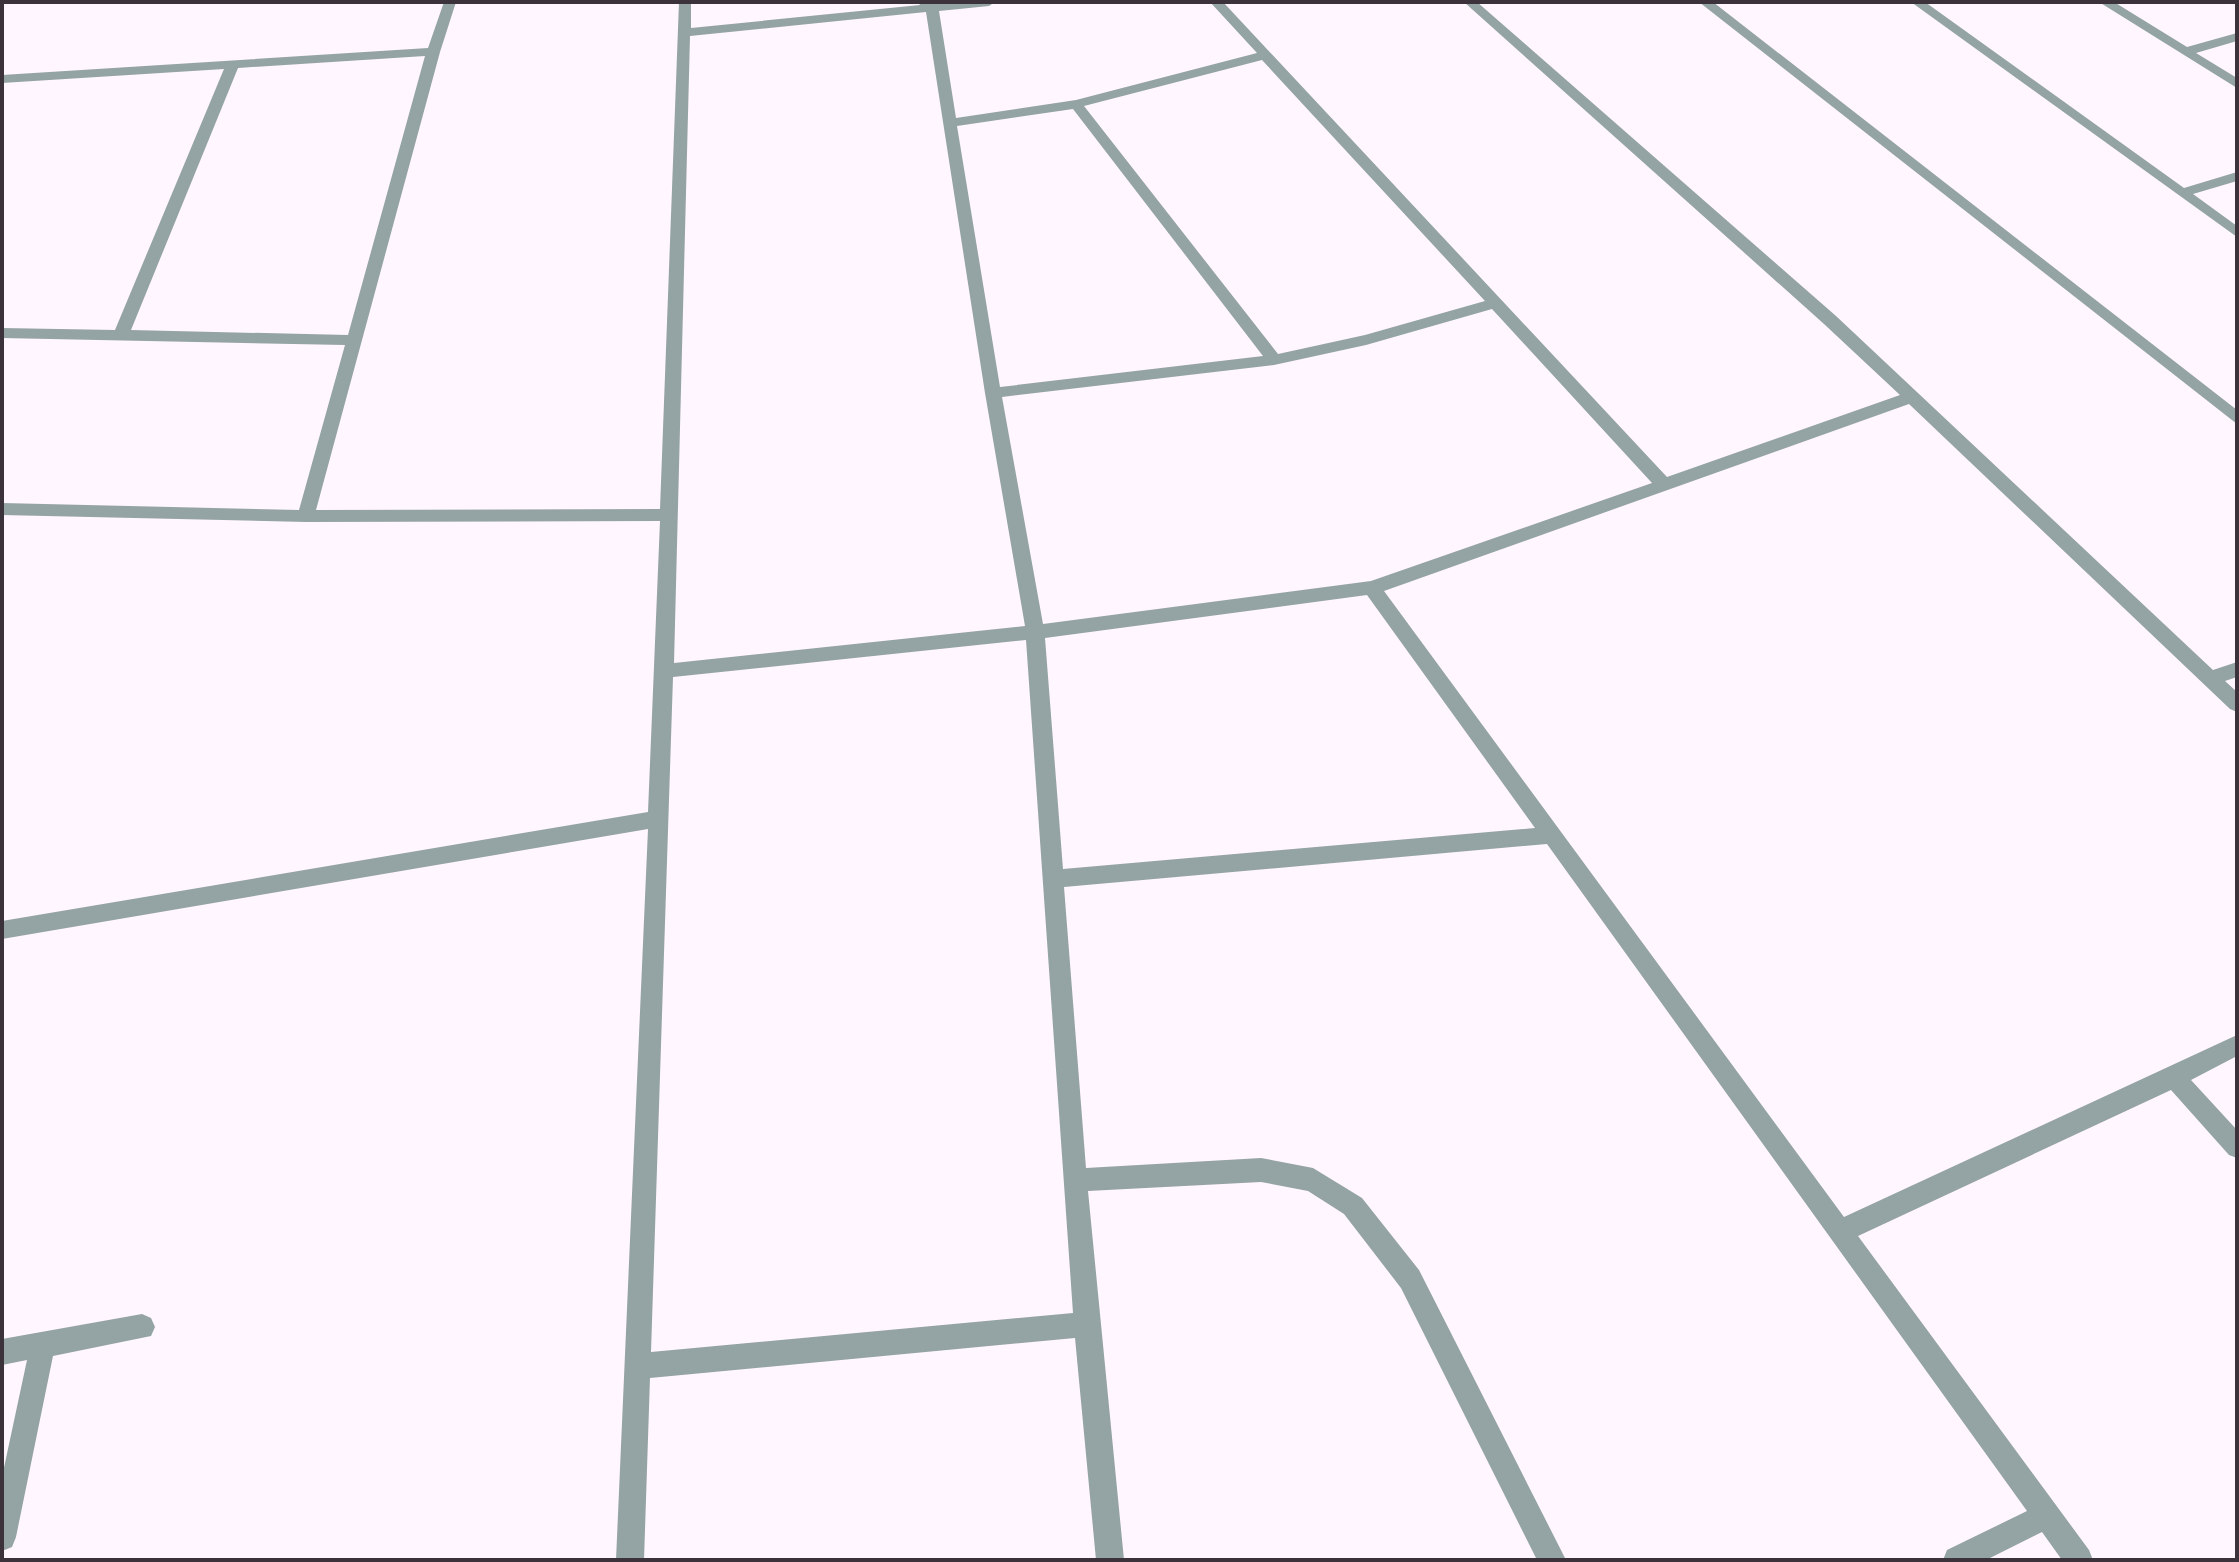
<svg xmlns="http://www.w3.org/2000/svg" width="2239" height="1562" font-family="'Exo 2',sans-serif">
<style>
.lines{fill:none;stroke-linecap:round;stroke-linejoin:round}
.minor{fill:#94a3a3;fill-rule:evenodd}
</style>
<rect width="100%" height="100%" fill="#fff6ff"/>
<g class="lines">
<!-- minor -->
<path class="minor" d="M444,2H456L440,52L316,510L660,509L679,2H691V28L920,5L918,2H995L989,6L939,11L956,118L1076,100L1257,53L1210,2H1223L1667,477L1900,395L1824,324L1464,2H1477L1836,316L2213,670L2237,662V677L2225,681L2237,692V712L2230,709L1909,404L1384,591L1844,1217L2237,1035V1056L2191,1080L2237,1130V1158L2229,1155L2171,1090L1858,1236L2089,1550L2093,1560H2062L2042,1532L1986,1560H1943L1947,1550L2027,1511L1547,844L1064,887L1086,1168L1261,1158L1313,1168L1362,1198L1419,1270L1566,1560H1537L1401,1288L1344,1214L1308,1191L1261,1182L1088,1191L1124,1560H1096L1075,1338L650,1378L644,1560H616L648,829L2,939V921L648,812L660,521L306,522L2,515V503L299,510L345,345L2,338V328L115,330L224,69L2,83V75L428,48ZM926,12L985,393L1025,626L674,663L690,36ZM425,56L348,335L131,330L238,68ZM1262,60L1485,301L1365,335L1278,354L1084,106ZM1073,109L1263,356L1000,387L957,126ZM1492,309L1652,483L1371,581L1043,624L1002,397L1274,365L1366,345ZM1367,595L1535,828L1063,869L1045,638ZM1026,640L1073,1313L651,1352L673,677Z
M1699,2H1713L2237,410V424Z
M1911,2H1925L2184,188L2237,172V181L2193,194L2237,226V237Z
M2099,2H2114L2187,47L2237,33V41L2196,53L2237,78V88Z
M142,1314L151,1318L155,1327L151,1336L53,1356L16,1537L12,1547L2,1551V1477L27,1360L2,1365V1339Z"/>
</g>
<!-- border -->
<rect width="2239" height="1562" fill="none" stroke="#3b323b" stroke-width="8"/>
</svg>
